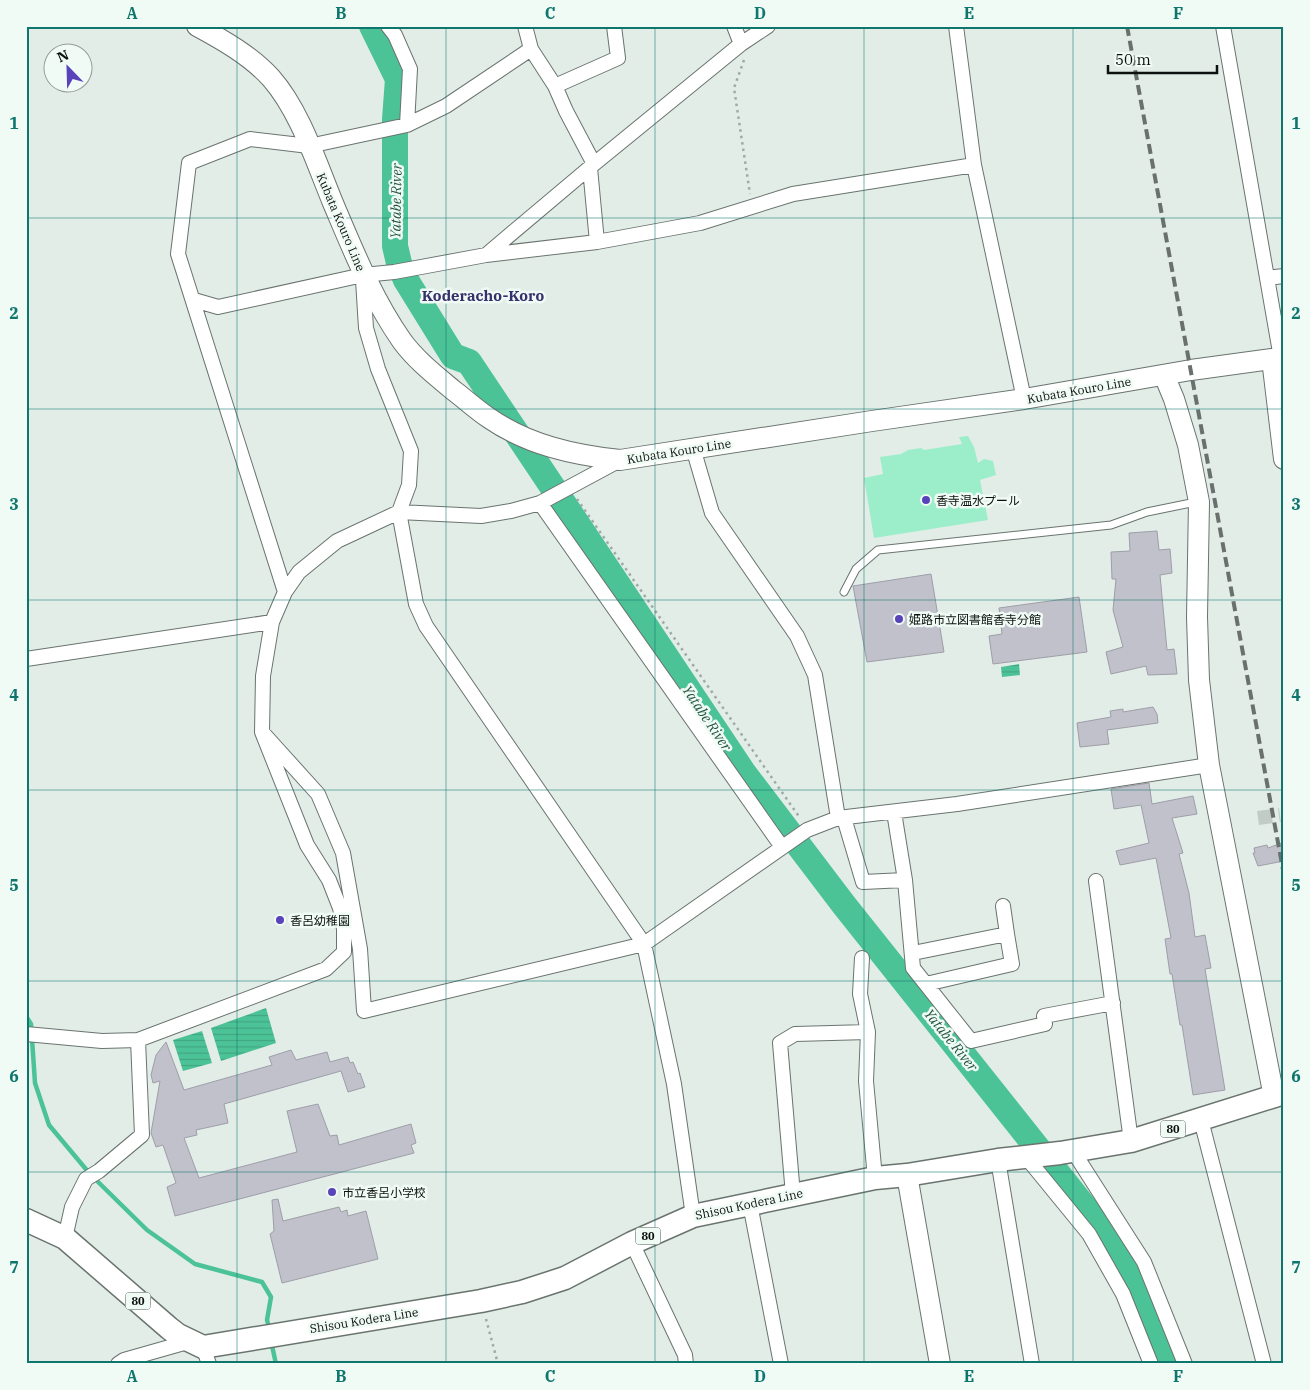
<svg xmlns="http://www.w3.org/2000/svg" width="1310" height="1390" font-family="'IBM Plex Serif','Noto Sans JP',serif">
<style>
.green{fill:#9ceeca}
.water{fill:url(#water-rules)}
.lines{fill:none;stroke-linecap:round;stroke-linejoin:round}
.stream{stroke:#4cc397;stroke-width:4.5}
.river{stroke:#4cc397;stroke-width:26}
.building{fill:#c1c1cb;stroke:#9e9ea8}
.street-tunnel{stroke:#c2ccc7;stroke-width:14;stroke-dasharray:14 7;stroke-linecap:butt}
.lane-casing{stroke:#6a746f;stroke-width:9}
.street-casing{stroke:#6a746f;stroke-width:16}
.secondary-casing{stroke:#6a746f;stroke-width:22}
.primary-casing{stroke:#6a746f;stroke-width:25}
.path{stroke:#a0a9a5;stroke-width:2.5;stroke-dasharray:2.5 4;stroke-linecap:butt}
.lane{stroke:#fff;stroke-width:7}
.street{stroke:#fff;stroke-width:14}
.secondary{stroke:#fff;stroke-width:20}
.primary{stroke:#fff;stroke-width:22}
.rail{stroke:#69706d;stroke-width:4;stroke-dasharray:10 5;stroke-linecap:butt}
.grid{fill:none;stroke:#0f766e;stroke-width:1;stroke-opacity:0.55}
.poi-dot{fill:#5943bb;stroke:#f0fbf5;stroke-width:2}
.labels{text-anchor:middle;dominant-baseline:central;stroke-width:5;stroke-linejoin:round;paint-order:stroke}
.shield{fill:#f0fbf5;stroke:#515754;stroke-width:1}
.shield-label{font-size:11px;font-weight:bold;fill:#0d110f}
.street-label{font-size:12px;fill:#0d110f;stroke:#f0fbf5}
.poi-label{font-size:12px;fill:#0d110f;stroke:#f0fbf5;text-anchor:start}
.water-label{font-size:14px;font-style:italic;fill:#22523f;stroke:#f0fbf5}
.quarter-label{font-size:15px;font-weight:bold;fill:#37306b;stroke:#f0fbf5}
.neatline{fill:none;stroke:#0f766e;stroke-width:2}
.grid-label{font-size:16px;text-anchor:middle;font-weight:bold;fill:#0f766e}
</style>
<defs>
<pattern id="water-rules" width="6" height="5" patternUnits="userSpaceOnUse" patternTransform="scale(1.25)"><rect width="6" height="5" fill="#4cc397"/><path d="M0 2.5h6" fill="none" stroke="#41a681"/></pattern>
</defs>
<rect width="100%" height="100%" fill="#e2ede8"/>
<!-- green -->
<path class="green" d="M968,436L974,447L978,463L984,459L993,461L996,475L980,480L988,520L874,538L864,478L883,474L880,457L901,454L908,450L921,448L924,450L962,444L959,437Z"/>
<!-- water -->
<path class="water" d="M1019,664L1020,675L1002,677L1001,667Z
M266,1008L276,1043L221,1061L211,1028Z
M202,1031L212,1063L183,1071L173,1040Z"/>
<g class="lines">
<!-- stream -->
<path class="stream" d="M26,1016L31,1024L35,1083L49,1125L90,1174L147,1230L195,1264L262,1282L271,1297L267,1320L269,1328
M271,1341L276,1364"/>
<!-- river -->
<path class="river" d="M372,26L398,79L395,119V246L399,263L406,280L453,356L469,362L743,772L844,905L1090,1214L1134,1277L1156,1332L1165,1364"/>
</g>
<!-- building -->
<path class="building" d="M1157,531L1159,550L1170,549L1172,573L1160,575L1167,650L1174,649L1177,674L1148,675L1146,666L1111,674L1106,652L1123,647L1113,610L1116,579H1112L1111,552L1130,551L1129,533Z
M931,574L944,652L867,662L853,586Z
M1079,597L1087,652L993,664L989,636L1002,634L999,608Z
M1153,707L1157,714L1158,723L1107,730L1109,744L1080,747L1077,723L1111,717L1110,711L1123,709V712Z
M1149,783L1152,804L1193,796L1197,814L1172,818L1183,853L1179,854L1189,893L1195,937L1205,935L1211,968L1205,969L1225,1090L1193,1095L1182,1025H1180L1172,974H1170L1165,939L1171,938L1156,858L1120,865L1116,851L1149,843L1141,805L1114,809L1111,789Z
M1284,842V861L1258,866L1253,853H1255L1254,848L1267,845L1268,848Z
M166,1042L184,1090L272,1065L269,1057L291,1050L296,1060L327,1052L330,1062L348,1057L350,1063L353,1062L358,1074L360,1073L365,1087L348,1092L341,1071L224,1104L228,1123L196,1130L197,1135L184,1138L199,1178L297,1152L287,1111L318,1104L330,1136L337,1135L339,1145L411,1124L416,1143L411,1145L414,1153L175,1216L167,1187L176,1183L163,1145L156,1147L151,1133L160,1081L153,1083L151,1075L156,1055Z
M278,1199L283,1221L339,1207L341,1212L347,1210L348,1216L366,1211L378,1259L282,1283L270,1234L274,1231L272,1200Z"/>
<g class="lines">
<!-- street-tunnel -->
<path class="street-tunnel" d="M1258,818L1280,815"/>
<!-- lane casing -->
<g class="lane-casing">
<path id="lane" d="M844,592L856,569L878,550L1111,525L1147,512L1196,502"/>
</g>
<!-- street casing -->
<g class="street-casing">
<path id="street" d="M388,26L395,35L410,69L407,125
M525,26L531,49L555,86L566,111L594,164
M734,26L741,44
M956,26L974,165L1024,399
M1223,26L1281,358
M555,86L618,58L614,26
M590,168L597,242
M486,255L594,164L741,44L768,26
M1267,278L1284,276
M363,280L366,328L378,369L411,451L409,485L399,512L416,604L426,626L644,944L674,1084L693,1216
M194,300L218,307L363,275L394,272L486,255L597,242L700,223L793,194L974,165
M693,448L712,513L797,636L815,675L838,818
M540,503L782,847
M285,592L178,254L189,163L250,139L309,146L407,125L446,106L531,49
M26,659L272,622
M262,732L318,794L343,853L360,949L364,1011L644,944L807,830L838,818L957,804L1209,765
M894,812L905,880L913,968L971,1041L1045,1024L1044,1016L1113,1003
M844,818L863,882L905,880
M1096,881L1131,1141
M1003,906L1007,934
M913,953L1007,934L1012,964L926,984
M862,958L860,994L868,1032
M26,1034L102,1041L138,1040L326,969L344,952V929L340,908L329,880L307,845L262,732L263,676L272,622L285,592L299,572L337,541L399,512L481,516L511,511L540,503L620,460
M1201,1120L1264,1364
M1073,1151L1144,1262L1185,1364
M1026,1157L1089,1234L1123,1294L1151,1364
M998,1160L1032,1364
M793,1195L780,1043L795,1034L868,1032L866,1081L875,1178
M750,1204L781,1364
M65,1238L72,1207L86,1179L99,1171L142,1135L138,1040
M632,1243L685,1355L686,1364
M203,1347L209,1364
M118,1364L124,1360L191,1341"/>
</g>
<!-- secondary casing -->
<g class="secondary-casing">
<path id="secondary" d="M197,26C223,40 251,56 271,78C300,111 316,162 333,203C353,250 372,298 402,341C416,360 435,375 453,390C465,399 477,410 489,418C528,445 574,455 620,460L872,421L1024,399L1191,370L1272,359L1284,459
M1164,375L1174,399L1188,445L1199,502L1197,617L1199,680L1209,765L1274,1097
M907,1175L940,1364"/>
</g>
<!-- primary casing -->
<g class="primary-casing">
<path id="primary" d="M26,1220L65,1238L169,1328L178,1335L203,1347L481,1301L522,1292L565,1278L632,1243L693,1216L875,1178L907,1175L998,1160L1060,1153L1131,1141L1284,1093"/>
</g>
<!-- path -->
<path class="path" d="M744,60L734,88L750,194
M577,499L800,818
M486,1319L498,1364"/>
<!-- lane -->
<use href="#lane" class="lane"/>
<!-- street -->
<use href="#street" class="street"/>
<!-- secondary -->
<use href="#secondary" class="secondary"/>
<!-- primary -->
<use href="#primary" class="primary"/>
<!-- rail -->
<path class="rail" d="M1127,26L1284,875"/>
</g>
<!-- grid -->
<path class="grid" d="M237,26V1364M446,26V1364M655,26V1364M864,26V1364M1073,26V1364M26,218H1284M26,409H1284M26,600H1284M26,790H1284M26,981H1284M26,1172H1284"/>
<!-- markers -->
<g class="poi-dot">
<circle cx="926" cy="500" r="5"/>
<circle cx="899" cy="619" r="5"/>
<circle cx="280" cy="920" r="5"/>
<circle cx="332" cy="1192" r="5"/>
</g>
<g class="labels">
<!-- shield labels -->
<g class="shield">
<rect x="1160.5" y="1120.5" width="25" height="17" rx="4"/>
<rect x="635.5" y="1227.5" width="25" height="17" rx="4"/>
<rect x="125.5" y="1292.5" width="25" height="17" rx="4"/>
</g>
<g class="shield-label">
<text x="1173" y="1129">80</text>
<text x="648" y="1236">80</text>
<text x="138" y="1301">80</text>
</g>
<!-- street labels -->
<g class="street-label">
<text transform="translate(341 222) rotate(67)">Kubata Kouro Line</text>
<text transform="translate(1079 390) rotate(-10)">Kubata Kouro Line</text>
<text transform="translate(679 451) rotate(-9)">Kubata Kouro Line</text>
<text transform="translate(749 1204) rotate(-12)">Shisou Kodera Line</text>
<text transform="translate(364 1320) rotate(-9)">Shisou Kodera Line</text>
</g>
<!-- poi labels -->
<g class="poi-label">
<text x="936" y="500">香寺温水プール</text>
<text x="909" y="619">姫路市立図書館香寺分館</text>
<text x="290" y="920">香呂幼稚園</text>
<text x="342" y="1192">市立香呂小学校</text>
</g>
<!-- water labels -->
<g class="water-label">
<text transform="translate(396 201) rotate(-89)">Yatabe River</text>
<text transform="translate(707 718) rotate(56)">Yatabe River</text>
<text transform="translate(951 1040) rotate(51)">Yatabe River</text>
</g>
<!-- quarter labels -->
<g class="quarter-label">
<text x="483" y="295">Koderacho-Koro</text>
</g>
</g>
<!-- border -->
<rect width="1310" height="1390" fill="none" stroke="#f0fbf5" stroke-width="55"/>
<!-- north arrow -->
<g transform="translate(68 68) rotate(337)"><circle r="24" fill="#f0fbf5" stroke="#959d99"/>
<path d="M0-4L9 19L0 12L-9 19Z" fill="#5943bb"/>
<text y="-8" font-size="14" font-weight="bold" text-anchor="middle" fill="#0d110f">N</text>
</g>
<!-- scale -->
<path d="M1108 65v8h109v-8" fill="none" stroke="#0d110f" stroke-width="2.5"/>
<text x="1115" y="65" font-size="15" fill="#0d110f" stroke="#f0fbf5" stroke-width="4" paint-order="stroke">50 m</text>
<rect x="28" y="28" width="1254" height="1334" class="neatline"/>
<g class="grid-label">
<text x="132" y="19">A</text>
<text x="341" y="19">B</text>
<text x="550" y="19">C</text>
<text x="760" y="19">D</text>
<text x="969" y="19">E</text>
<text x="1178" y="19">F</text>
<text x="14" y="129">1</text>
<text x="1296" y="129">1</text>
<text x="14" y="319">2</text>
<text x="1296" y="319">2</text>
<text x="14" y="510">3</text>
<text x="1296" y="510">3</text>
<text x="14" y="701">4</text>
<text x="1296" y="701">4</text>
<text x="14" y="891">5</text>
<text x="1296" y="891">5</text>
<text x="14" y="1082">6</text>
<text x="1296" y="1082">6</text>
<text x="14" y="1273">7</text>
<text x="1296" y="1273">7</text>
<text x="132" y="1382">A</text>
<text x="341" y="1382">B</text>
<text x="550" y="1382">C</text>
<text x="760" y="1382">D</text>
<text x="969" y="1382">E</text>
<text x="1178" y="1382">F</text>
</g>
</svg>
